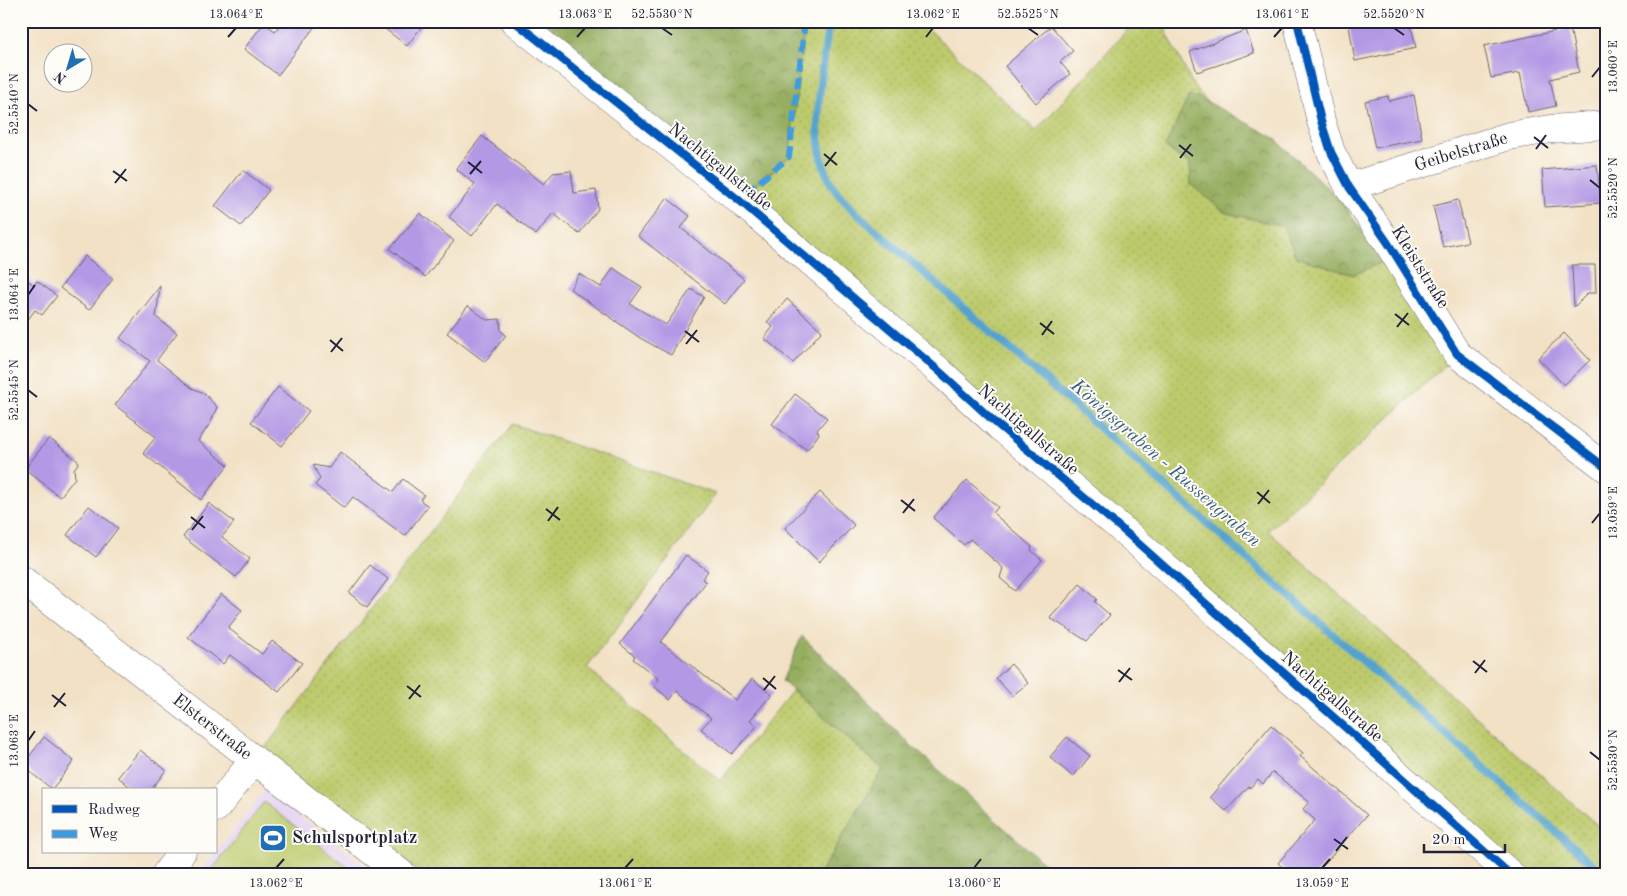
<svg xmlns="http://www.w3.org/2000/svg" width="1627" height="896" font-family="'Old Standard TT',serif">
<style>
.built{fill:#e5d3f1}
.grass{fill:url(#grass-dots);stroke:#707654}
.forest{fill:url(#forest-crowns);stroke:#5c684e}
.pitch{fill:#bdca6c;stroke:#707654}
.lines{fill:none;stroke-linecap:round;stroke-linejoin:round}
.stream{stroke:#52a3cd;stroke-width:8}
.building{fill:#b399e5}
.minor-casing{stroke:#6b656b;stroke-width:29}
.minor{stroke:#fff;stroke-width:28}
.quiet{stroke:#3c9ce2;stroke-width:6;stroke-dasharray:12 6;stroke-linecap:butt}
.cycleway-casing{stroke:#fdfcf7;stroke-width:11}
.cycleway{stroke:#0057b8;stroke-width:8}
.ticks{fill:none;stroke:#22223b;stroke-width:2}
.labels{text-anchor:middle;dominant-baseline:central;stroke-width:4;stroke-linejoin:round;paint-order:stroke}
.street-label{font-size:18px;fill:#22223b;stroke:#fdfcf7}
.poi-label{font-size:18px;font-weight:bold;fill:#22223b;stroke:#fdfcf7;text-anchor:start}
.water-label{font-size:19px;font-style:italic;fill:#385c7d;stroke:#fdfcf7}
.neatline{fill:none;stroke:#22223b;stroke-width:2}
.ticks-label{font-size:12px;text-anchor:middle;fill:#22223b}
</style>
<defs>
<pattern id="grass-dots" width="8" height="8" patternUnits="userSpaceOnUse" patternTransform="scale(1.25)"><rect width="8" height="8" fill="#bdca6c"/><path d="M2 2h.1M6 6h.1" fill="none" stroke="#a2ad5e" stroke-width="1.8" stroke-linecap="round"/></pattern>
<pattern id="forest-crowns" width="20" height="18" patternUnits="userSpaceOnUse" patternTransform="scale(1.25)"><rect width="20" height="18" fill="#96ae60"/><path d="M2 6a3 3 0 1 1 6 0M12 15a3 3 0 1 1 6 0" fill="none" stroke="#7a8d50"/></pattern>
</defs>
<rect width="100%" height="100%" fill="#fdfcf7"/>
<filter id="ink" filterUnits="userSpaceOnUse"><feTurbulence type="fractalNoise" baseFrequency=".02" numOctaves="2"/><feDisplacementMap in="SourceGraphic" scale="10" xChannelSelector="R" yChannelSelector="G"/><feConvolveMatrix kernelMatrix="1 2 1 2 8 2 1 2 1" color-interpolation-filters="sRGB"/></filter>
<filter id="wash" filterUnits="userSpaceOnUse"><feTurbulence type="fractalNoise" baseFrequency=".0096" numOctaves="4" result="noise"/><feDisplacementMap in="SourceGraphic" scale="20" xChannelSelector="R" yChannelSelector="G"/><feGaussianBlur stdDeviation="1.12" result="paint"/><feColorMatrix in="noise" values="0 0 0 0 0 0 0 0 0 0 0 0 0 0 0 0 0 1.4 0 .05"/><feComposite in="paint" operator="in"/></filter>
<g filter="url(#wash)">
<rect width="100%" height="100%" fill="#f2e1c5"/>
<!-- built -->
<path class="built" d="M265,790L378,875H199Z"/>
<!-- grass -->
<path class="grass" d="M805,21H920L1036,131L1135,21H1161L1194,87L1210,104L1273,137L1339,199L1454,357L1268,531L1606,833V875H1526L746,193L789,157Z
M513,424L716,494L587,668L720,781L793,690L883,769L819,875H423L261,753Z"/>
<!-- forest -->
<path class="forest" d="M534,21H805L789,157L746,193Z
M1189,96L1198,97L1273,137L1339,199L1384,261L1353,275L1296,257L1283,226L1226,213L1191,185L1190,164L1165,147Z
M802,636L903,738L1057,875H819L883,769L782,681Z"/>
<!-- pitch -->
<path class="pitch" d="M264,802L358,875H208Z"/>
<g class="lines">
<!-- stream -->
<path class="stream" d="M829,21C823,70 806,141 832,185C837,194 847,203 854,211L1605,875"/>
</g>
<g id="blocks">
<!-- building -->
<path class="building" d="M283,21H319L278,75L244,49L264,23L275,31Z
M375,21H426L407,46Z
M1371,21H1410L1416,48L1355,61L1349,26Z
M1051,26L1073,51L1060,62L1070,74L1036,103L1005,66Z
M1570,28L1579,72L1550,79L1556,106L1528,112L1520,73L1491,78L1484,46Z
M1246,30L1254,53L1197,72L1190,52Z
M1414,95L1422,139L1375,148L1365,101L1388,96L1389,101Z
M482,136L544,184L553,173L571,171L574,193L596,190L598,209L579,234L553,213L536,235L497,204L472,236L449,217L475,184L456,169Z
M1597,165L1601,203L1545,207L1542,170Z
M243,170L269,190L241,226L215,206Z
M667,198L690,216L681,228L744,279L725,304L638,236Z
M1458,200L1468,242L1443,247L1433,206Z
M420,213L454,241L425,277L390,249Z
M85,256L113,279L89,310L60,288Z
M1572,265H1595L1596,293H1588L1574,307Z
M613,268L642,287L630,304L666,325L691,289L704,297L671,355L640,338L570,289L579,274L601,287Z
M21,276L34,285L37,281L57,296L42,315L35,310L21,329Z
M160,286L156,317L177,333L157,360L192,388L204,393L217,407L211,422L198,441L228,465L201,500L143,453L156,437L115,405L150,361L120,338Z
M787,299L822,331L793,363L764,338L773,327L767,322Z
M468,306L487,320L500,319L501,331L506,335L485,362L447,333Z
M1564,333L1590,360L1564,385L1538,358Z
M278,387L309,411L282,446L251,422Z
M795,394L827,418L817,430L819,434L807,450L772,424Z
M49,438L79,462L74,469L75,478L60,497L25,469Z
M340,452L393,492L403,479L424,495L420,500L428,506L405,536L353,497L344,508L315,485L320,479L313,465L329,468Z
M967,480L998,507L993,513L1032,547L1031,550L1042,560L1015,591L1000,578L1003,568L970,539L964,545L933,518Z
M820,492L854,525L819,562L785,528Z
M209,503L234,522L222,537L250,559L236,577L183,537Z
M89,506L118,528L96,557L67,535Z
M686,555L708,571L702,579L706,582L661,642L735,700L752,679L772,694L750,720L757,726L732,754L701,729L711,718L677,691L670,700L654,686L659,679L633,659L635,656L620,644Z
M370,565L388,579L367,607L349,593Z
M1080,584L1097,599L1095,602L1110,615L1087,641L1050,618Z
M221,594L242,610L228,628L262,654L272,641L302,663L279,692L230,655L223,664L188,637Z
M1011,664L1028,683L1012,696L996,678Z
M1271,725L1303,753L1300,756L1367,815L1315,875H1291L1278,863L1315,820L1303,809L1309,802L1273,772L1263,784L1258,779L1250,788L1249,786L1226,811L1210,797Z
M44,737L74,761L52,789L22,766Z
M1067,737L1090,756L1073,777L1050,757Z
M140,750L166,770L151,790H134L118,777Z"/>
</g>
</g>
<g filter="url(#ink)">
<use href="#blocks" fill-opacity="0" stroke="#6b656b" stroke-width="1"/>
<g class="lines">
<!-- minor casing -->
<g class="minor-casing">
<path id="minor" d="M514,21L740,201L939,371L998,425L1130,536L1511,875
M1297,21L1321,121L1331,152L1349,187L1388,243L1457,354L1606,468
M1349,187L1509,136L1551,129L1606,125
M21,579L403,875
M216,808L254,760
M165,875L182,852"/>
</g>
<!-- minor -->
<use href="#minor" class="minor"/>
<!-- quiet -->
<path class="quiet" d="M746,193L789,157L805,21"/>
<!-- cycleway casing -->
<g class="cycleway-casing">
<path id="cycleway" d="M514,21L740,201L939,371L998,425L1130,536L1511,875
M1297,21L1321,121L1331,152L1349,187L1388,243L1457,354L1606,468"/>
</g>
<!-- cycleway -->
<use href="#cycleway" class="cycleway"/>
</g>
</g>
<!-- ticks -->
<path class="ticks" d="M662,28L672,35M1028,28L1038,35M1394,28L1404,35M228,37L236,28M577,37L585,28M926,37L933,28M1274,37L1282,28M1592,77L1600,67M28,104L37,111M1534,137L1548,148M1179,145L1193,156M1536,149L1546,135M824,154L837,165M1180,158L1191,144M468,162L482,173M825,166L836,152M113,171L127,181M470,174L481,161M1590,180L1600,188M115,183L126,169M28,295L35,285M1395,314L1409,325M1040,323L1054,334M1397,327L1408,313M685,331L699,342M1042,335L1052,321M330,340L343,351M686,344L697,330M331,352L342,338M28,390L37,397M1257,492L1270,503M901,500L915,511M1258,504L1269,490M546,509L560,520M903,513L914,499M191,517L205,528M548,521L558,507M1592,523L1600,513M192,530L203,516M1473,661L1487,672M1118,670L1132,680M1475,673L1485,660M763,678L776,689M1119,682L1130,668M407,686L421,697M764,690L775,676M52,695L66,706M409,699L420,685M54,707L65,693M28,741L35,731M1590,752L1600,760M1334,839L1348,849M1336,851L1347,837M276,868L284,859M625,868L633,859M974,868L981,859M1322,868L1330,859"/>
<!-- icons -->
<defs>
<g id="stadium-square" transform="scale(1.4375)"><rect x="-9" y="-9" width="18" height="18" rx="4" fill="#1f6fb2" stroke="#fdfcf7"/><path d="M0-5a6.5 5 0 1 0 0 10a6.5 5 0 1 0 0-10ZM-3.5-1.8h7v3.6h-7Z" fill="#fff"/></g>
</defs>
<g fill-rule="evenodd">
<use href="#stadium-square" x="273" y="838"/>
</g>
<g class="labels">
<!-- street labels -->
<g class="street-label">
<text transform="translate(1461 152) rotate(-17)">Geibelstraße</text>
<text transform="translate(720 167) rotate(39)">Nachtigallstraße</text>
<text transform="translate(1420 267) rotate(58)">Kleiststraße</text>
<text transform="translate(1028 430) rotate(41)">Nachtigallstraße</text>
<text transform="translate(1332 697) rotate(41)">Nachtigallstraße</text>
<text transform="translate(212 727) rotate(38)">Elsterstraße</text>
</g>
<!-- poi labels -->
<g class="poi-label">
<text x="292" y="838">Schulsportplatz</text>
</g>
<!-- water labels -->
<g class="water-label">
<text transform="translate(1165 464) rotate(41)">Königsgraben - Russengraben</text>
</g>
</g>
<!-- margin -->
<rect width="1627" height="896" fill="none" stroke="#fdfcf7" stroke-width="55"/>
<!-- legend -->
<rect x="42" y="788" width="175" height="65" fill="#fdfcf7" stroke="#a5a5ac"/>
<rect x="52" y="805" width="25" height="8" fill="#0057b8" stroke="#a5a5ac"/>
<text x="88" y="814" font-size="15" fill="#22223b">Radweg</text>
<rect x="52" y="830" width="25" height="8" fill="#3c9ce2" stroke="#a5a5ac"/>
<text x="88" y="838" font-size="15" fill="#22223b">Weg</text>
<!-- north arrow -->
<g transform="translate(68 68) rotate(218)"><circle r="24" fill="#fdfcf7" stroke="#a5a5ac"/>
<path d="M0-4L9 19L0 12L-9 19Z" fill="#1f6fb2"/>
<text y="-8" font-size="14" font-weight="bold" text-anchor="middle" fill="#22223b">N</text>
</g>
<!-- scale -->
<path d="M1424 844v8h81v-8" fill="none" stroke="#22223b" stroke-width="2.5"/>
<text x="1432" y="844" font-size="15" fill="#22223b" stroke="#fdfcf7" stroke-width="4" paint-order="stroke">20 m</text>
<rect x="28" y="28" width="1572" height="840" class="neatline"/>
<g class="ticks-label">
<text x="236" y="18">13.064°E</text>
<text x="585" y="18">13.063°E</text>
<text x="662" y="18">52.5530°N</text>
<text x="933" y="18">13.062°E</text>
<text x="1028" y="18">52.5525°N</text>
<text x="1282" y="18">13.061°E</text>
<text x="1394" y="18">52.5520°N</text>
<text transform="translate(1613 67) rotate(-90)" y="4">13.060°E</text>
<text transform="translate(14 104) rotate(-90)" y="4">52.5540°N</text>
<text transform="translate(1613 188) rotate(-90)" y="4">52.5520°N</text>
<text transform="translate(14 295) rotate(-90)" y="4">13.064°E</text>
<text transform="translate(14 390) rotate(-90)" y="4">52.5545°N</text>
<text transform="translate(1613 513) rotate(-90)" y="4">13.059°E</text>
<text transform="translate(14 741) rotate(-90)" y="4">13.063°E</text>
<text transform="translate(1613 760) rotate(-90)" y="4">52.5530°N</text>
<text x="276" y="887">13.062°E</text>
<text x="625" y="887">13.061°E</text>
<text x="974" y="887">13.060°E</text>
<text x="1322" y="887">13.059°E</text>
</g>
</svg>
